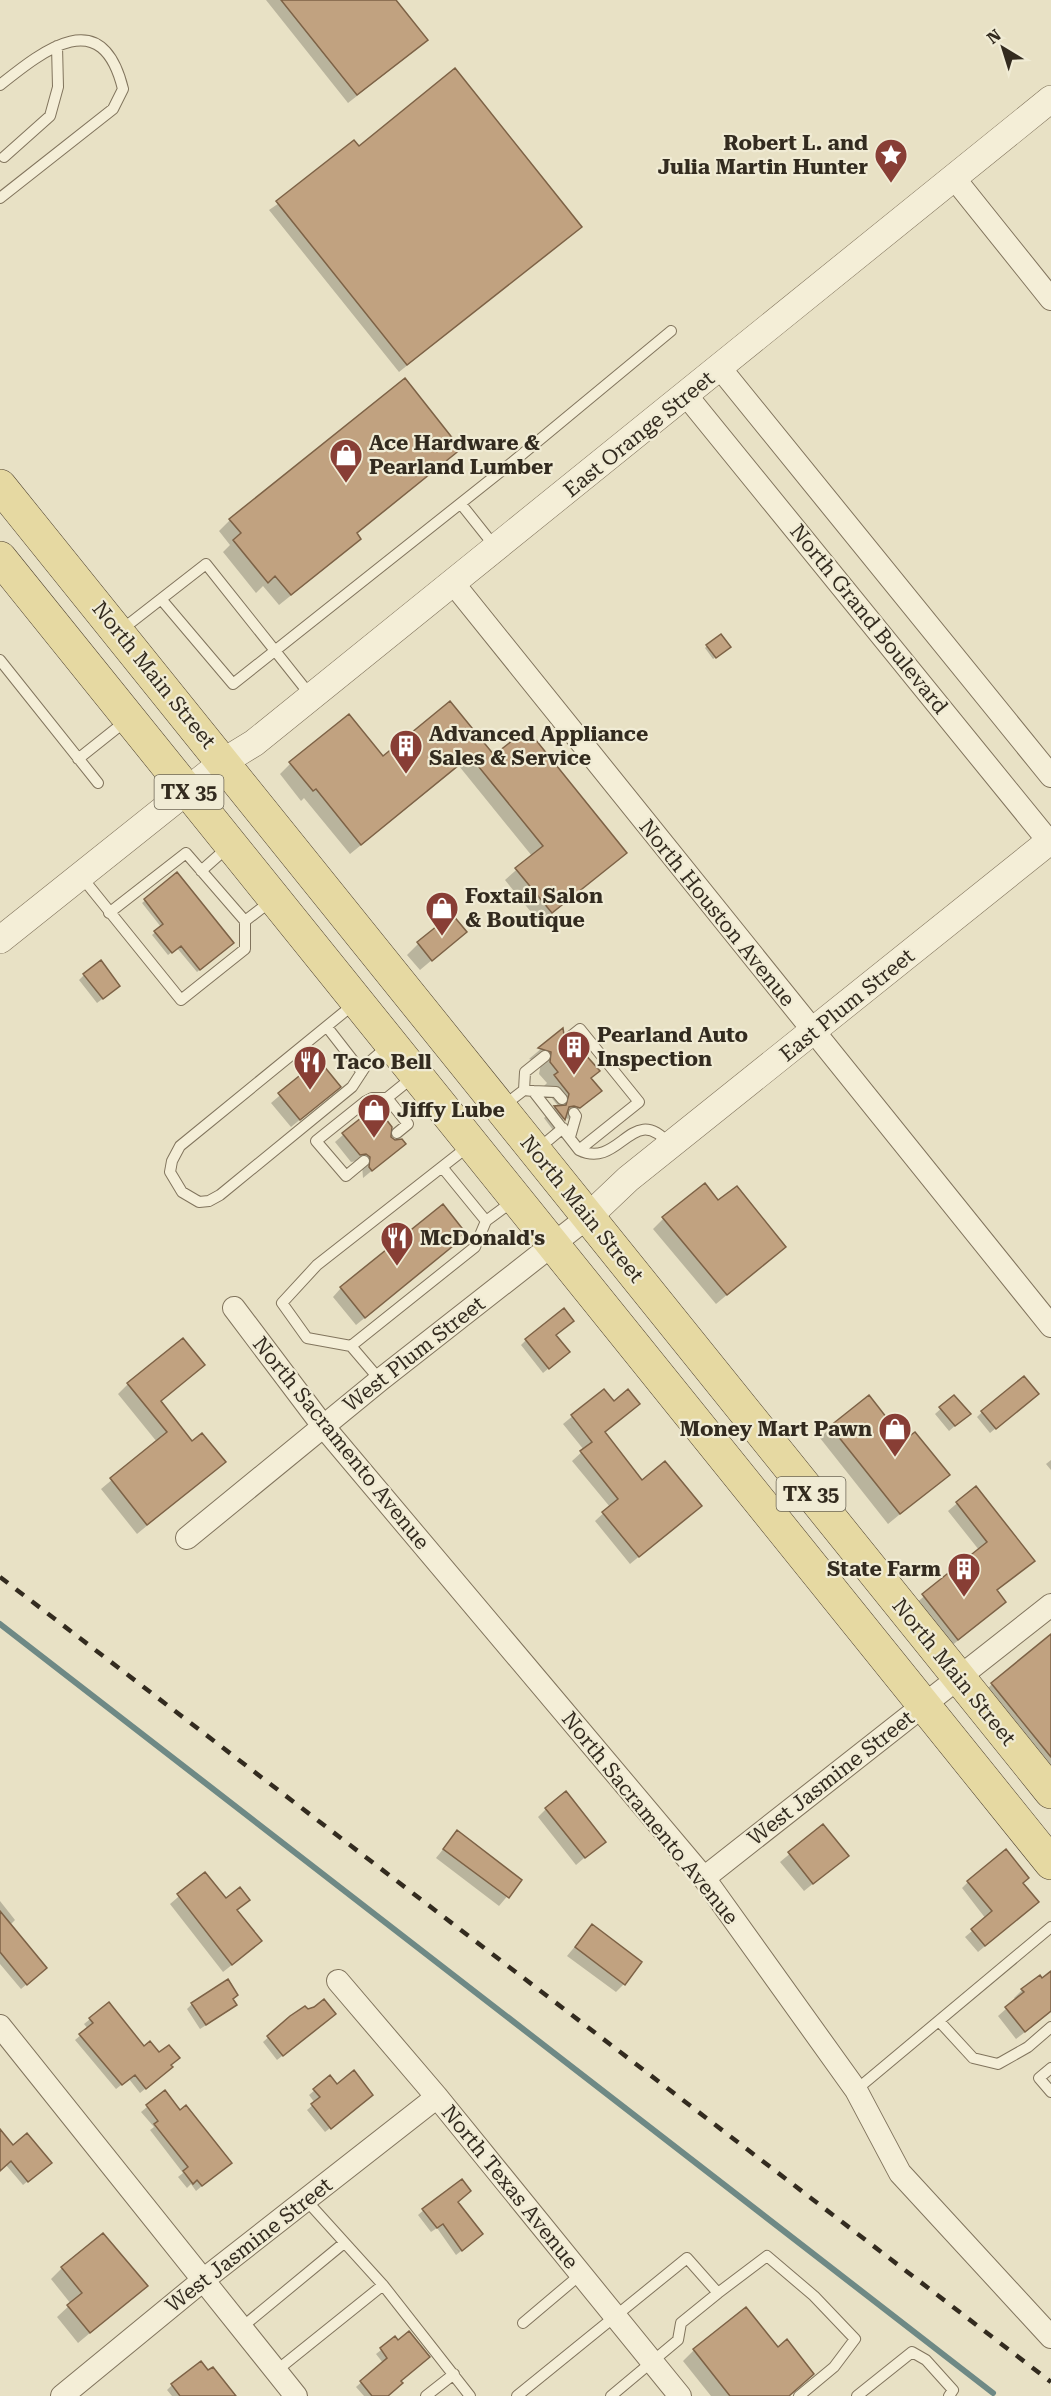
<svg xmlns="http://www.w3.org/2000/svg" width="1051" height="2396" font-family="'Roboto Serif',serif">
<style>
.shadow{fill:#0003}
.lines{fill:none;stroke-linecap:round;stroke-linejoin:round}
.stream{stroke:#6e8985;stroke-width:6}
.building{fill:#c1a280;stroke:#7d6246;stroke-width:1.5}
.service-casing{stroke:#81745d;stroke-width:12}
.minor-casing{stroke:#81745d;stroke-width:24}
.tertiary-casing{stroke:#81745d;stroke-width:28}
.primary-casing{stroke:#4f4231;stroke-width:34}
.service{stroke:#f4eed7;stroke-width:10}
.minor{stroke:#f4eed7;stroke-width:22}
.tertiary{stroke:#f4eed7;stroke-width:27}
.primary{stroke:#e6d9a2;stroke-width:33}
.rail{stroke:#332b1f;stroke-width:4.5;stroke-dasharray:10 10;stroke-linecap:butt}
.labels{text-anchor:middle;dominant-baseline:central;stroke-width:4.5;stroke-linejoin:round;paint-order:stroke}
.shield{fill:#f0ebd4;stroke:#6c6555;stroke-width:1.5}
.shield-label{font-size:20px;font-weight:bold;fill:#332b1f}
.poi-label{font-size:21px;font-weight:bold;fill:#332b1f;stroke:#f0ebd4;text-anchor:start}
.street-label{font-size:21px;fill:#332b1f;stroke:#f0ebd4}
</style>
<rect width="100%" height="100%" fill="#e8e1c5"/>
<!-- shadow -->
<path class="shadow" d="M266,0H394L418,48L348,103Z
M359,148L580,227L399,372L269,210Z
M459,449L356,534L359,539L348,550L279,605L263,586L256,593L223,552L230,545L219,531L230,520Z
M707,646L727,649L713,659L705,648Z
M450,704L493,757L625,853L540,923L505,880L532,856L459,766L350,854L304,798L301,801L280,774L290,764L382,758Z
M177,874L229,946L197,972L177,948L168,955L152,935L161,927L142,903Z
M465,932L420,970L407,955L418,944Z
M84,975L113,991L97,1003L79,980Z
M562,1031L563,1044L600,1091L568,1119L565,1117L553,1130L544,1118L555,1107H559L543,1087L547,1083L539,1074L541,1063L529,1059Z
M319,1062L330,1095L291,1127L271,1103Z
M344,1134L389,1138L404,1144L363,1178L362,1165L357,1161L351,1162L335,1142Z
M718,1203L784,1247L716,1304L653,1229L663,1219Z
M450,1245L443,1254L356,1325L333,1297L341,1288Z
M555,1335L562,1357L543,1373L521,1345L526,1340Z
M203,1365L160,1402L192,1443L224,1462L137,1534L101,1489L157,1442L118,1394L128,1384Z
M603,1391L613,1403L603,1433L641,1482L700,1506L630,1564L595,1521L610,1507L572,1461L584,1450L563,1424Z
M954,1397L963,1419L949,1431L935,1414Z
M1031,1399L990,1433L977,1417L982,1412Z
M831,1427L904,1442L948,1475L888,1524L820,1438Z
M1051,1460V1470L1046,1464Z
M975,1488L1033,1561L996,1591V1610L950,1647L915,1604L979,1550L948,1511Z
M1051,1645V1781L981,1695L992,1684Z
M546,1809L604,1841L576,1865L538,1817Z
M823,1826L847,1856L804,1891L780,1862Z
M457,1832L520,1881L499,1906L436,1858Z
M205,1874L226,1901L248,1900L236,1911L252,1949L223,1972L170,1904Z
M968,1882L1021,1884L1030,1909L978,1952L965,1937L986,1919L962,1888Z
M0,1901L15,1920L10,1925L40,1973L21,1989L0,1964Z
M592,1926L624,1984L616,1992L567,1956Z
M1051,1972V2012L1016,2039L998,2016L1016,2000L1014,1998L1022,1990Z
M232,2000L235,2005L230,2010L200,2029L187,2009L192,2004Z
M109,2004L144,2048L170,2066L166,2072L140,2093L129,2079L116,2089L75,2040L88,2029L84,2024Z
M291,2017L329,2019L277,2060L263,2042Z
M330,2077L336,2086L366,2100L325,2132L307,2110L315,2103L309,2095Z
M165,2092L224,2168L196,2191L191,2184L187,2188L178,2177L183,2173L150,2130L154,2127L141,2112Z
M0,2131L13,2147L45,2167L23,2185L6,2165L0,2170Z
M446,2191L457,2203L476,2239L456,2255L437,2228L431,2232L418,2215Z
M62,2268L146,2286L78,2343L57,2317L71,2304L51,2279Z
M395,2339L399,2381L387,2396H364L356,2387L383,2363L376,2354Z
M694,2350L788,2396H711L683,2361Z
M172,2385L234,2396H172L167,2390Z"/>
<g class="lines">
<!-- stream -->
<path class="stream" d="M0,1624L993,2393"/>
</g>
<!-- building -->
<path class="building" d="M281,0H396L428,40L357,95Z
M455,68L582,227L407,365L276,201L354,140L359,146Z
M405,378L461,449L357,533L361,539L291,595L275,576L268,583L233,540L241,533L229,519Z
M721,634L731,647L716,658L706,645Z
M450,701L494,755L527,729L627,853L552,913L515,868L543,846L470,756L361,845L316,789L313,791L289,762L349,714L383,756Z
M177,872L234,943L200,970L181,946L172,953L154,931L163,924L144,899Z
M452,914L467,932L432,961L417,942Z
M101,960L120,986L103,999L83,974Z
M563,1028L565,1042L575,1043L600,1071L591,1078L602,1091L580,1108L574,1106L569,1107L565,1120L554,1106L566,1105L569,1094L554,1075L558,1072L550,1062L551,1052L538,1048Z
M319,1060L341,1087L300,1120L278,1093Z
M376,1106L392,1127L391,1137L395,1140L402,1139L406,1144L372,1171L369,1167L370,1157L366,1154L360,1155L342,1133Z
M705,1183L718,1200L737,1186L786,1247L727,1295L662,1217Z
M443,1204L465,1232L451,1244L453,1246L365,1318L340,1287Z
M564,1308L574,1321L556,1335L570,1352L549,1369L525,1339Z
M183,1338L205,1365L161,1401L192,1441L202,1433L226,1462L147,1525L110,1478L167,1432L127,1383Z
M1024,1376L1039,1394L996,1429L981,1411Z
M604,1389L614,1401L628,1389L640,1404L605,1432L642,1480L665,1461L702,1506L639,1557L602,1512L618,1499L580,1451L592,1442L571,1415Z
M869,1395L904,1440L915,1432L950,1475L900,1514L830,1426Z
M954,1395L971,1414L955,1426L939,1407Z
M976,1486L1035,1561L997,1590L1006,1602L958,1640L922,1594L987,1542L956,1502Z
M1051,1634V1757L991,1683Z
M566,1791L606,1842L585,1858L545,1808Z
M823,1824L849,1856L813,1884L788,1852Z
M457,1830L522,1880L509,1898L443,1849Z
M1006,1849L1029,1878L1023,1883L1039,1902L985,1946L971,1929L992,1911L967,1881Z
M205,1872L226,1898L240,1887L250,1900L237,1910L262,1941L232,1965L177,1894Z
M0,1911L47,1968L27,1985L0,1952Z
M592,1924L642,1962L625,1985L575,1947Z
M1051,1971V2011L1025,2032L1005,2007L1024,1992L1021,1989L1040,1975L1042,1978Z
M228,1979L238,1995L233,1999L237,2005L206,2025L191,2003Z
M324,1999L336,2014L283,2056L267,2036L290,2016L305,2006L308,2009L314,2007Z
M109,2002L144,2046L150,2041L159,2052L169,2045L180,2058L171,2065L173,2067L146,2089L135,2075L122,2085L79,2034L93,2023L89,2018Z
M354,2070L373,2095L331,2129L311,2104L320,2097L313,2089L330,2075L337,2084Z
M165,2090L180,2110L186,2105L232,2163L202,2186L197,2180L193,2184L183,2171L188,2167L154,2124L158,2121L146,2105Z
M0,2129L13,2145L27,2133L52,2163L28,2182L11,2161L0,2171Z
M462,2179L471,2191L458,2202L483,2234L462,2251L443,2224L437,2228L422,2209Z
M103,2233L148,2286L90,2333L67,2305L82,2293L61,2267Z
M746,2307L778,2347L787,2339L814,2374L789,2396H730L693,2349Z
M409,2331L430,2357L401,2381L403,2383L388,2396H372L360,2381L387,2358L380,2348L395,2336L398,2340Z
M201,2361L208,2370L213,2367L236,2396H180L171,2384Z"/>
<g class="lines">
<!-- service casing -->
<g class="service-casing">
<path id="service" d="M0,85C45,49 102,4 123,89L113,109L0,198
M4,157L50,116L58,87L57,46
M461,504L496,548
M161,599L233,684L514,461L671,331
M120,631L206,564L311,696
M0,660L98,783
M78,759L127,720
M201,871L228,847
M80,875L181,1000L245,949V921L271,901
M109,913L186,853L245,921
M354,1004L180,1146L172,1161L170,1172L182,1192L199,1202L209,1201L220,1195L352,1087L367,1064L388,1046
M327,1027L362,1072
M570,1037L580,1029L639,1102L579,1150
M524,1090L525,1072L545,1056
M533,1091L556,1092L562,1099
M387,1098L408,1124L397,1133
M503,1106L524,1090L533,1091L579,1150C620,1170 632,1101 669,1144
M570,1137L576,1116L574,1113
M470,1145L317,1265L282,1303L307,1338L351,1346L475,1247L486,1221L513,1201
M538,1149L563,1128
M364,1161L346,1176L316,1141L366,1101L372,1098H387L413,1077
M442,1167L486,1221
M351,1346L380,1380
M939,2021L973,2058L998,2064L1028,2047L1051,2027
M1051,2068L1039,2078L1051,2092
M856,2090L1051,1927
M306,2200L383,2285L470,2396
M718,2293L767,2256L814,2296L855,2339L834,2367L799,2396
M523,2323L581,2274
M241,2328L344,2243
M276,2371L383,2285
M426,2396L454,2374
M517,2396L687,2258L718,2293L681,2323L678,2340L611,2396
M857,2396L912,2352L926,2360L953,2390L949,2396"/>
</g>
<!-- minor casing -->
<g class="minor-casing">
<path id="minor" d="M954,178L1051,299
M720,368L1051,776
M686,395L1051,844
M453,583L1051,1326
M234,1308L323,1426L704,1878L856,2090L900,2173L1051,2337
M187,1538L380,1380L588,1217
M704,1878L1051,1605
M338,1981L437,2097L680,2396
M0,2026L296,2396
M62,2396L202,2281L437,2097"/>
</g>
<!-- tertiary casing -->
<g class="tertiary-casing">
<path id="tertiary" d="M0,940L223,762L254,743L1051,99
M588,1217L628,1179L1051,840"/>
</g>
<!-- primary casing -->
<g class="primary-casing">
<path id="primary" d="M0,486L1051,1792
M0,558L1051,1863"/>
</g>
<!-- service -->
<use href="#service" class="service"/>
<!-- minor -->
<use href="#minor" class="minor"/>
<!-- tertiary -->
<use href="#tertiary" class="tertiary"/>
<!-- primary -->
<use href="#primary" class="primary"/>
<!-- rail -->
<path class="rail" d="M0,1577L1051,2382"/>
</g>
<!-- icons -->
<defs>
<g id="sight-pin" transform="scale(1.725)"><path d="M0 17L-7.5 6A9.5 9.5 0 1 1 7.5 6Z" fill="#883e35" stroke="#f0ebd4"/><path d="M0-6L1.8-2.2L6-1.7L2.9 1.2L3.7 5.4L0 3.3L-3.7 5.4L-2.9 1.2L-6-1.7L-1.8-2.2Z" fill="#fff"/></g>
<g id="shop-pin" transform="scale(1.725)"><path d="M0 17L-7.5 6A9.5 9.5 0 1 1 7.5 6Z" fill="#883e35" stroke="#f0ebd4"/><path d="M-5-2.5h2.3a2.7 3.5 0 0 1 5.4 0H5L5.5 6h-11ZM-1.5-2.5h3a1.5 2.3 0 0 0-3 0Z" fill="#fff"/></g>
<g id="building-pin" transform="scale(1.725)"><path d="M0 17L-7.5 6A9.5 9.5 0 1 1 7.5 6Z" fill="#883e35" stroke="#f0ebd4"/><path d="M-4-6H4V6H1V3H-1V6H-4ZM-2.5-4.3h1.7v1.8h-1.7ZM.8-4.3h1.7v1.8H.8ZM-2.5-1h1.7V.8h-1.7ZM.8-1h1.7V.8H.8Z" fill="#fff"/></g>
<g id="restaurant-pin" transform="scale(1.725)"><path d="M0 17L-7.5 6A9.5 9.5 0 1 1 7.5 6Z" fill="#883e35" stroke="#f0ebd4"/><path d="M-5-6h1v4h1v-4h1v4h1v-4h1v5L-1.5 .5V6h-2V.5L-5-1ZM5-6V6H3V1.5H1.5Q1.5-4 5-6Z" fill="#fff"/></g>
</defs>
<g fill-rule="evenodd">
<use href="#sight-pin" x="891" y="155"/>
<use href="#shop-pin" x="346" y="455"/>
<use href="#building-pin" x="406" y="746"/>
<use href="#shop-pin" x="442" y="908"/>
<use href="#building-pin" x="574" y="1047"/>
<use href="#restaurant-pin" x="310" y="1062"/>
<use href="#shop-pin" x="374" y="1110"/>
<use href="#restaurant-pin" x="397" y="1238"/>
<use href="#shop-pin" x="895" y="1429"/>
<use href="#building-pin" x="964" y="1569"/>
</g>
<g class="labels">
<!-- shield labels -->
<g class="shield">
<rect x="154.5" y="775" width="69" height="34" rx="4.5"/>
<rect x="776.5" y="1477" width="69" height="34" rx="4.5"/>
</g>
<g class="shield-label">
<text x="189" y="792">TX 35</text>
<text x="811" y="1494">TX 35</text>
</g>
<!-- poi labels -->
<g class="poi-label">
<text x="868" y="143" text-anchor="end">Robert L. and<tspan x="868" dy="24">Julia Martin Hunter</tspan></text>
<text x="369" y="443">Ace Hardware &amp;<tspan x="369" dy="24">Pearland Lumber</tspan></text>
<text x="429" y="734">Advanced Appliance<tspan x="429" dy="24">Sales &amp; Service</tspan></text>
<text x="465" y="896">Foxtail Salon<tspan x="465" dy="24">&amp; Boutique</tspan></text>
<text x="597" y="1035">Pearland Auto<tspan x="597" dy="24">Inspection</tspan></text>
<text x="333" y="1062">Taco Bell</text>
<text x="397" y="1110">Jiffy Lube</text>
<text x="420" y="1238">McDonald's</text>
<text x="872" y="1429" text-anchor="end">Money Mart Pawn</text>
<text x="941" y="1569" text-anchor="end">State Farm</text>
</g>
<!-- street labels -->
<g class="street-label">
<text transform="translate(639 434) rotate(-39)">East Orange Street</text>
<text transform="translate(869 619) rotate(51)">North Grand Boulevard</text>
<text transform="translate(154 675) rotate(51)">North Main Street</text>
<text transform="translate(717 913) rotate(51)">North Houston Avenue</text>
<text transform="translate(847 1005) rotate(-39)">East Plum Street</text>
<text transform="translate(582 1209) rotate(51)">North Main Street</text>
<text transform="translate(414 1354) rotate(-38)">West Plum Street</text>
<text transform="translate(341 1443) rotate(51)">North Sacramento Avenue</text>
<text transform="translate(954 1672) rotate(51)">North Main Street</text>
<text transform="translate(831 1778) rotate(-38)">West Jasmine Street</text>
<text transform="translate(650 1818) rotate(51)">North Sacramento Avenue</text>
<text transform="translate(510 2187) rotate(51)">North Texas Avenue</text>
<text transform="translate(249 2245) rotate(-38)">West Jasmine Street</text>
</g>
</g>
<!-- north arrow -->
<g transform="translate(1003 48) rotate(322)" stroke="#f0ebd4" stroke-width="4.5" paint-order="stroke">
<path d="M0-4.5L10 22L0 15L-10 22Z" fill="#332b1f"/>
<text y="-9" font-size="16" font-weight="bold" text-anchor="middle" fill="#332b1f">N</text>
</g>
</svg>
